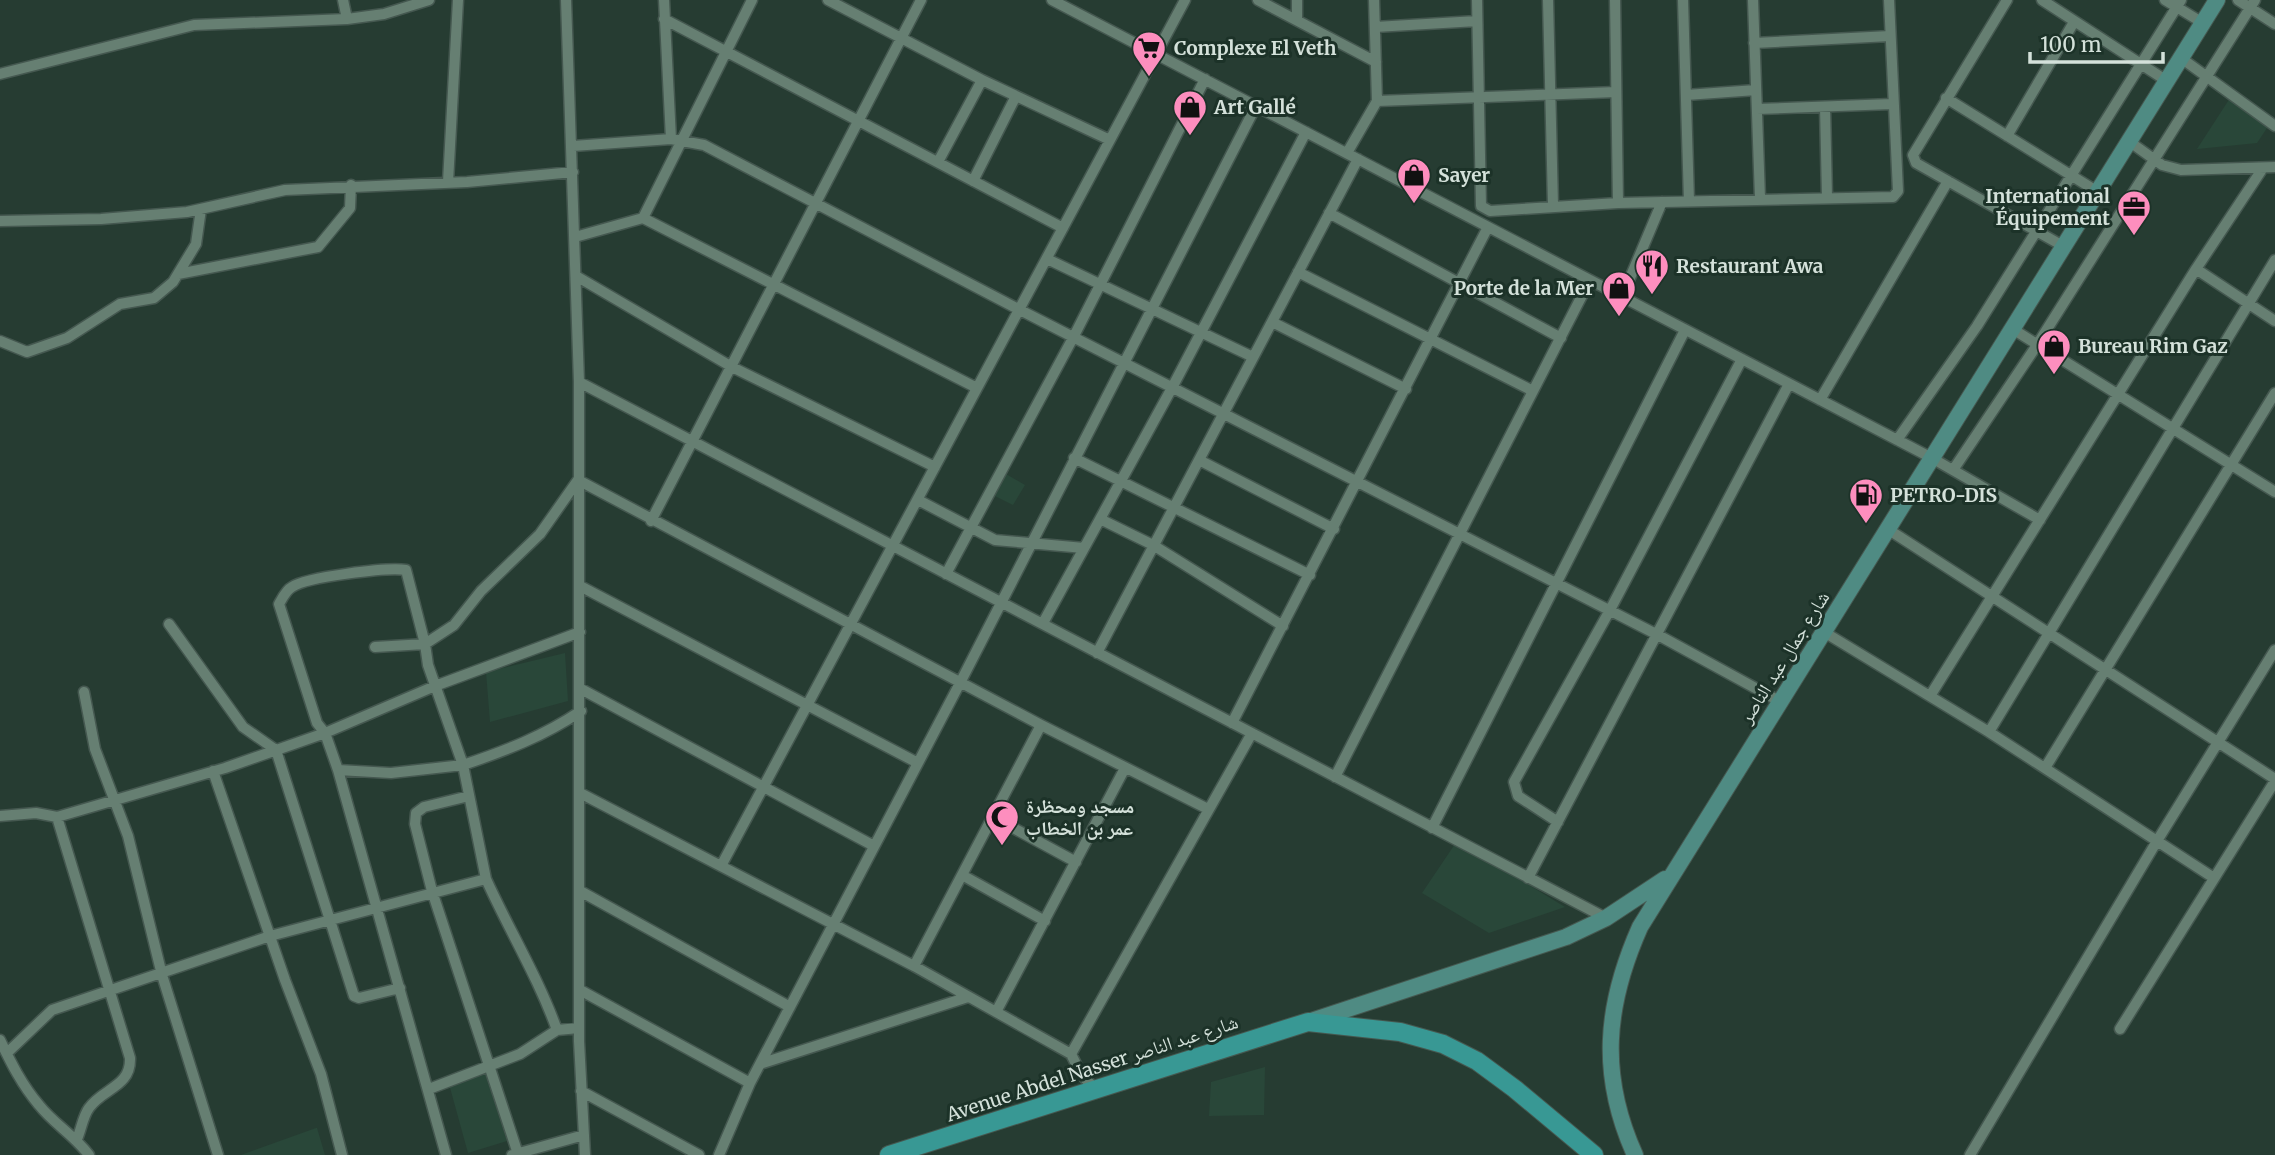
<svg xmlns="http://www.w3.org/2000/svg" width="2275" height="1155" font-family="Merriweather,'Noto Naskh Arabic',serif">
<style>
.built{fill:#294739}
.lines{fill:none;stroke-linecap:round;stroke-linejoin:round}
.street-casing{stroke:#455850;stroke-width:13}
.secondary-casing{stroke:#455850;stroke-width:18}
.primary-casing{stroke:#455850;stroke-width:20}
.street{stroke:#667f72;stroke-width:10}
.secondary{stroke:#4f8b83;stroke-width:16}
.primary{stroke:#389894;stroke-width:18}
.labels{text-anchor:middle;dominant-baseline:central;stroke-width:6;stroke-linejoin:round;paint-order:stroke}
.poi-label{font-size:19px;font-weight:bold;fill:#d4e1da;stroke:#1c3228;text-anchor:start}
.street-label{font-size:19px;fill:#d4e1da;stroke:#1c3228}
</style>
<rect width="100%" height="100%" fill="#263c32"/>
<!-- built -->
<path class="built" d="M2232,95L2273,119L2257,143L2197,149Z
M1006,474L1025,485L1013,505L995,496Z
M565,653L568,701L490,722L486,672Z
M1457,841L1565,907L1489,933L1422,893Z
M1265,1067L1264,1115L1209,1116L1211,1082Z
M485,1073L507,1141L468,1153L449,1084Z
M317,1128L325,1155H241L316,1128Z"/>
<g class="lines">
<!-- street casing -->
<g class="street-casing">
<path id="street" d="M343,0L347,19
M566,0L579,382V1041L585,1155
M664,0L671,139
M828,0L982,80L1110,140
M1052,0L1930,457L2040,520
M1258,0L1376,62
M1297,0V20
M1477,0L1481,206L1490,211L1618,203L1893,197L1898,191L1889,0
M1548,0L1553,205
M1615,0L1618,203
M1683,0L1689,201
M1753,0L1760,198
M2007,0L1913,155L1916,163L2063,246
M2042,0L2167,81
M2165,0L2203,23
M2238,0L2275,24
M664,19L1063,228
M1375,27L1477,21
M1754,43L1890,36
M2181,58L2275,126
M0,74L194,25L347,19L384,14L429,0
M1686,95L1756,90
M1946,98L2098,192
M1377,101L1616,92
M1825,107L1827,197
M1757,109L1892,104
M2007,136L2074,22
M2130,142L2162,165L2181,170L2275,167
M573,146L671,139L704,145L1020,310L1658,635L1781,702
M1347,153L1377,101L1374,0
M938,162L982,80
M973,181L1016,96
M448,182L458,0
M1329,213L1561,338
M643,218L752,0
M0,221L101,219L187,212L285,190L467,182L573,172
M575,237L643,218L977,388
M1047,259L1253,357
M2196,269L2275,321
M1298,272L1533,391
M178,274L318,247L350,208L351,185
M576,276L732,367L935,467
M1622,297L1662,202
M1272,322L1406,389
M2011,328L2275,492
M0,341L27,352L67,338L120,304L154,298L173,282L196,244L201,209
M579,382L1606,918
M1820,400L1948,181
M1897,440L1977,326L2181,0
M1074,458L1310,575
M1199,460L1334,529
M1953,470L2037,345L2255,0
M578,480L1041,725L1208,809
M918,500L995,540L1084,548
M1100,519L1153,545L1283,626
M651,521L921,0
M1886,528L2275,779
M946,574L1074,336L1205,79
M580,586L918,763
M1043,623L1173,386L1306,132
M169,624L243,727L276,750L354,996L359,998L400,988
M1824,632L1989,732L2214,878
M375,647L425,644L406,570C388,567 306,577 292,587C286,590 282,599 279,604L317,723L325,733L338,770L446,1155
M1097,653L1358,159
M581,689L874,846
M84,692L95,749L128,836L162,975L218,1155
M1930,696L2196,269L2263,168
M1232,723L1488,227
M1989,732L2275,260
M2045,768L2275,393
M338,770L391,773L463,765L428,665L425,644L454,625L481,591L540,534L578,480
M213,771L285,980L321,1074L342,1155
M1335,777L1590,280
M580,793L914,966L1071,1054L1081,1074L1094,1088
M469,796L424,807L416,813L415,824L432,891L518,1154
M0,816L36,813L57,817L225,768L325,733L435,686L580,632
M57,817L130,1058C131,1087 103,1088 89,1108C83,1116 81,1130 77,1139
M993,817L1076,862
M1558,822L1518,796L1514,782L1610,610L1742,359
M1432,828L1685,330
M721,866L1185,0
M962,875L1045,921
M1528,878L1789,384
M486,879C509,930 538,977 557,1030L579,1028
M580,891L790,1007
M914,966L1041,725
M580,990L750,1083
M996,1012L1125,768
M2120,1029L2275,781
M0,1040C11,1063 22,1085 39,1105C54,1124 74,1135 89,1155
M7,1053L52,1010L270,936L486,879L463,765C505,751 544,736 581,711
M1071,1054L1252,733
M760,1064L968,997
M429,1089L520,1054L557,1030
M581,1091L699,1155
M512,1155L584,1135
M719,1155L750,1083L960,683L1256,106
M1970,1155L2157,841L2275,650"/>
</g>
<!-- secondary casing -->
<g class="secondary-casing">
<path id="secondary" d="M1311,1021L1566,937L1606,918L1665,879
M1635,1155C1599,1075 1605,1006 1640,927L2217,0"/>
</g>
<!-- primary casing -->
<g class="primary-casing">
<path id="primary" d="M889,1155L1308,1022L1400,1032L1443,1044L1477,1061L1515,1089L1594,1155"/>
</g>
<!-- street -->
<use href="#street" class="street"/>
<!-- secondary -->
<use href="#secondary" class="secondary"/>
<!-- primary -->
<use href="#primary" class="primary"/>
</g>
<!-- icons -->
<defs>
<g id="supermarket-pin" transform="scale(1.75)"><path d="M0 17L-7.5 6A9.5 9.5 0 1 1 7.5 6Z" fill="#fd8ebe" stroke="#1c3228"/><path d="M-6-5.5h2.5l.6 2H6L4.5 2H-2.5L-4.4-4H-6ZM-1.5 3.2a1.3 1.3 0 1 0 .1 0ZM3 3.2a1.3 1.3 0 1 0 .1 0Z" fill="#111"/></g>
<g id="shop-pin" transform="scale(1.75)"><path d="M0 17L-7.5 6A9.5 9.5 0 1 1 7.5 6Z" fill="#fd8ebe" stroke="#1c3228"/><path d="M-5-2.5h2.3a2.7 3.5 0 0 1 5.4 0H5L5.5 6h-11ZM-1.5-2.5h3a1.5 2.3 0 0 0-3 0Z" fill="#111"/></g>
<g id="office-pin" transform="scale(1.75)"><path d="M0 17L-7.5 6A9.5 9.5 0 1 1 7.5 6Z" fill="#fd8ebe" stroke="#1c3228"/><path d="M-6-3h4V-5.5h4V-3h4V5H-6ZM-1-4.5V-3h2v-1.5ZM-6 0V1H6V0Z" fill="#111"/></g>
<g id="restaurant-pin" transform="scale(1.75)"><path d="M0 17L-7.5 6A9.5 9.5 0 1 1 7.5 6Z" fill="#fd8ebe" stroke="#1c3228"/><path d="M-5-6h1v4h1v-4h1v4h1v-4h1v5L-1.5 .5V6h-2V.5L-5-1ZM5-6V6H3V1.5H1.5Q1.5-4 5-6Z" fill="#111"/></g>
<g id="fuel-pin" transform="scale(1.75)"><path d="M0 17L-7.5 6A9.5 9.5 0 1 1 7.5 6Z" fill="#fd8ebe" stroke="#1c3228"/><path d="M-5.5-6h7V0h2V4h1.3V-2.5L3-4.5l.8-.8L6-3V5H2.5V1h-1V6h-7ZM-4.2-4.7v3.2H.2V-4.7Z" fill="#111"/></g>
<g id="mosque-pin" transform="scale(1.75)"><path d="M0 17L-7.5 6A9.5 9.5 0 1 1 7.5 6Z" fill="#fd8ebe" stroke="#1c3228"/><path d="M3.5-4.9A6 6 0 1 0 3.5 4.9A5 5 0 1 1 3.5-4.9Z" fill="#111"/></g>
</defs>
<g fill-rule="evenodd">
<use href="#supermarket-pin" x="1149" y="48"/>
<use href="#shop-pin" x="1190" y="107"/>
<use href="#shop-pin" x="1414" y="175"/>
<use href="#office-pin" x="2134" y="207"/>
<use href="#restaurant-pin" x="1652" y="266"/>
<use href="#shop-pin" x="1619" y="288"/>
<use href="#shop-pin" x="2054" y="346"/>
<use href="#fuel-pin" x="1866" y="495"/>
<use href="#mosque-pin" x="1002" y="817"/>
</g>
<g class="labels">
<!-- poi labels -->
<g class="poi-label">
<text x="1174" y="48">Complexe El Veth</text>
<text x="1214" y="107">Art Gallé</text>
<text x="1438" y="175">Sayer</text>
<text x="2110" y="196" text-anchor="end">International<tspan x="2110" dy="22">Équipement</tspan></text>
<text x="1676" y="266">Restaurant Awa</text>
<text x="1594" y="288" text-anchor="end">Porte de la Mer</text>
<text x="2078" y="346">Bureau Rim Gaz</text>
<text x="1890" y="495">PETRO-DIS</text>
<text x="1026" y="806">مسجد ومحظرة<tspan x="1026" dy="22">عمر بن الخطاب</tspan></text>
</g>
<!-- street labels -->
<g class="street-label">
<text transform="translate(1784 657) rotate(-58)">شارع جمال عبد الناصر</text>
<text transform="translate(1092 1068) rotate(-18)">Avenue Abdel Nasser شارع عبد الناصر</text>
</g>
</g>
<!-- scale -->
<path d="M2030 52v10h133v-10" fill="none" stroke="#d4e1da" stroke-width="3.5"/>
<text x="2040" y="52" font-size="21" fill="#d4e1da" stroke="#1c3228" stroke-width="5" paint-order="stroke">100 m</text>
</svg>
